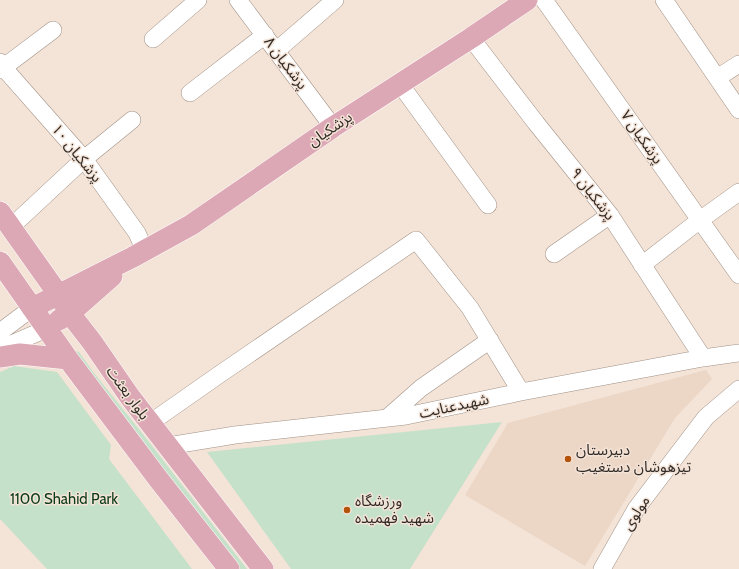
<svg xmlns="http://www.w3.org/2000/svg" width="739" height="569" font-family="Cabin,'Noto Sans Arabic',sans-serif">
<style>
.built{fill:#ecd6c5}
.green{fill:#c6e1ca}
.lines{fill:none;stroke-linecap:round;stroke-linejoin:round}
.minor-casing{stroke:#a19287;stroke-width:18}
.major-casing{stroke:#fff;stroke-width:22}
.minor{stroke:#fff;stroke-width:17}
.major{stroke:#dca8b5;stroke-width:21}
.poi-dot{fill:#b4540b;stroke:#f4e3d7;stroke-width:1.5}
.labels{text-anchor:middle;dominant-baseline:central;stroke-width:3;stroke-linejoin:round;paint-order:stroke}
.street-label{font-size:15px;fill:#302a26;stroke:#f4e3d7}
.poi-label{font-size:15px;fill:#302a26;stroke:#f4e3d7;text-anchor:start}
.park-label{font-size:15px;fill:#093a18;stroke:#f4e3d7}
</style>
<rect width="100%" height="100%" fill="#f4e3d7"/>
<!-- built -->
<path class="built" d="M706,370L712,379L675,418L585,566L465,495L508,423Z"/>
<!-- green -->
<path class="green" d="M76,351L79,352L94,373L146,438L247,569H238L74,354Z
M14,366L57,372L111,445L109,459L192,569H47L0,519V372Z
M502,422L410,569H291L207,452Z"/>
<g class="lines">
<!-- minor casing -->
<g class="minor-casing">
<path id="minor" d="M238,0L333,127
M544,0L739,275
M664,0L739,110
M471,38L536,123L610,215L703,358
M153,39L198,0
M276,51L335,0
M0,62L3,67L84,159L137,233L145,251
M0,70L53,30
M717,78L739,64
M400,84L488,205
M190,93L265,35
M11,227L84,159L132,120
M554,254L610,215
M642,265L700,220L739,192
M0,332L32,308
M0,349L46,329
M387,418L421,388L490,340
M150,423L220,374L416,240L470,308L521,392
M168,446L235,435L406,416L521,392L703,358L739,353
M602,569L636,509L706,417L739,389"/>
</g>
<!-- major casing -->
<g class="major-casing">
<path id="major" d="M0,212L58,294L71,315L92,342L130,397L263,569
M0,262L68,359L159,480L229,569
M32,308L133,257L191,225L333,127L471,38L527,0
M59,320L70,313L112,276
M0,357L20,354L68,359"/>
</g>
<!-- minor -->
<use href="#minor" class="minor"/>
<!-- major -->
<use href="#major" class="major"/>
</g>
<!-- markers -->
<g class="poi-dot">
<circle cx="568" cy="459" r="4"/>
<circle cx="347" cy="510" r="4"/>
</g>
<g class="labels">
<!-- street labels -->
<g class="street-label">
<text transform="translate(286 63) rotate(53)">پزشکیان ۸</text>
<text transform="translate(330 129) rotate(-34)">پزشکیان</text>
<text transform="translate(642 137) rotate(55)">پزشکیان ۷</text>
<text transform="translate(77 153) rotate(51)">پزشکیان ۱۰</text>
<text transform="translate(593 194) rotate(52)">پزشکیان ۹</text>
<text transform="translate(128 393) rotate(54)">بلوار بعثت</text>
<text transform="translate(454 406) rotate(-12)">شهیدعنایت</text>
<text transform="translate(636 513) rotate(-57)">مولوی</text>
</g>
<!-- poi labels -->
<g class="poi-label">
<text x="576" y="450">دبیرستان<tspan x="576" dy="17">تیزهوشان دستغيب</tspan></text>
<text x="355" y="501">ورزشگاه<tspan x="355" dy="17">شهید فهمیده</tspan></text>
</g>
<!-- park labels -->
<g class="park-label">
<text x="64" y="499">1100 Shahid Park</text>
</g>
</g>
</svg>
